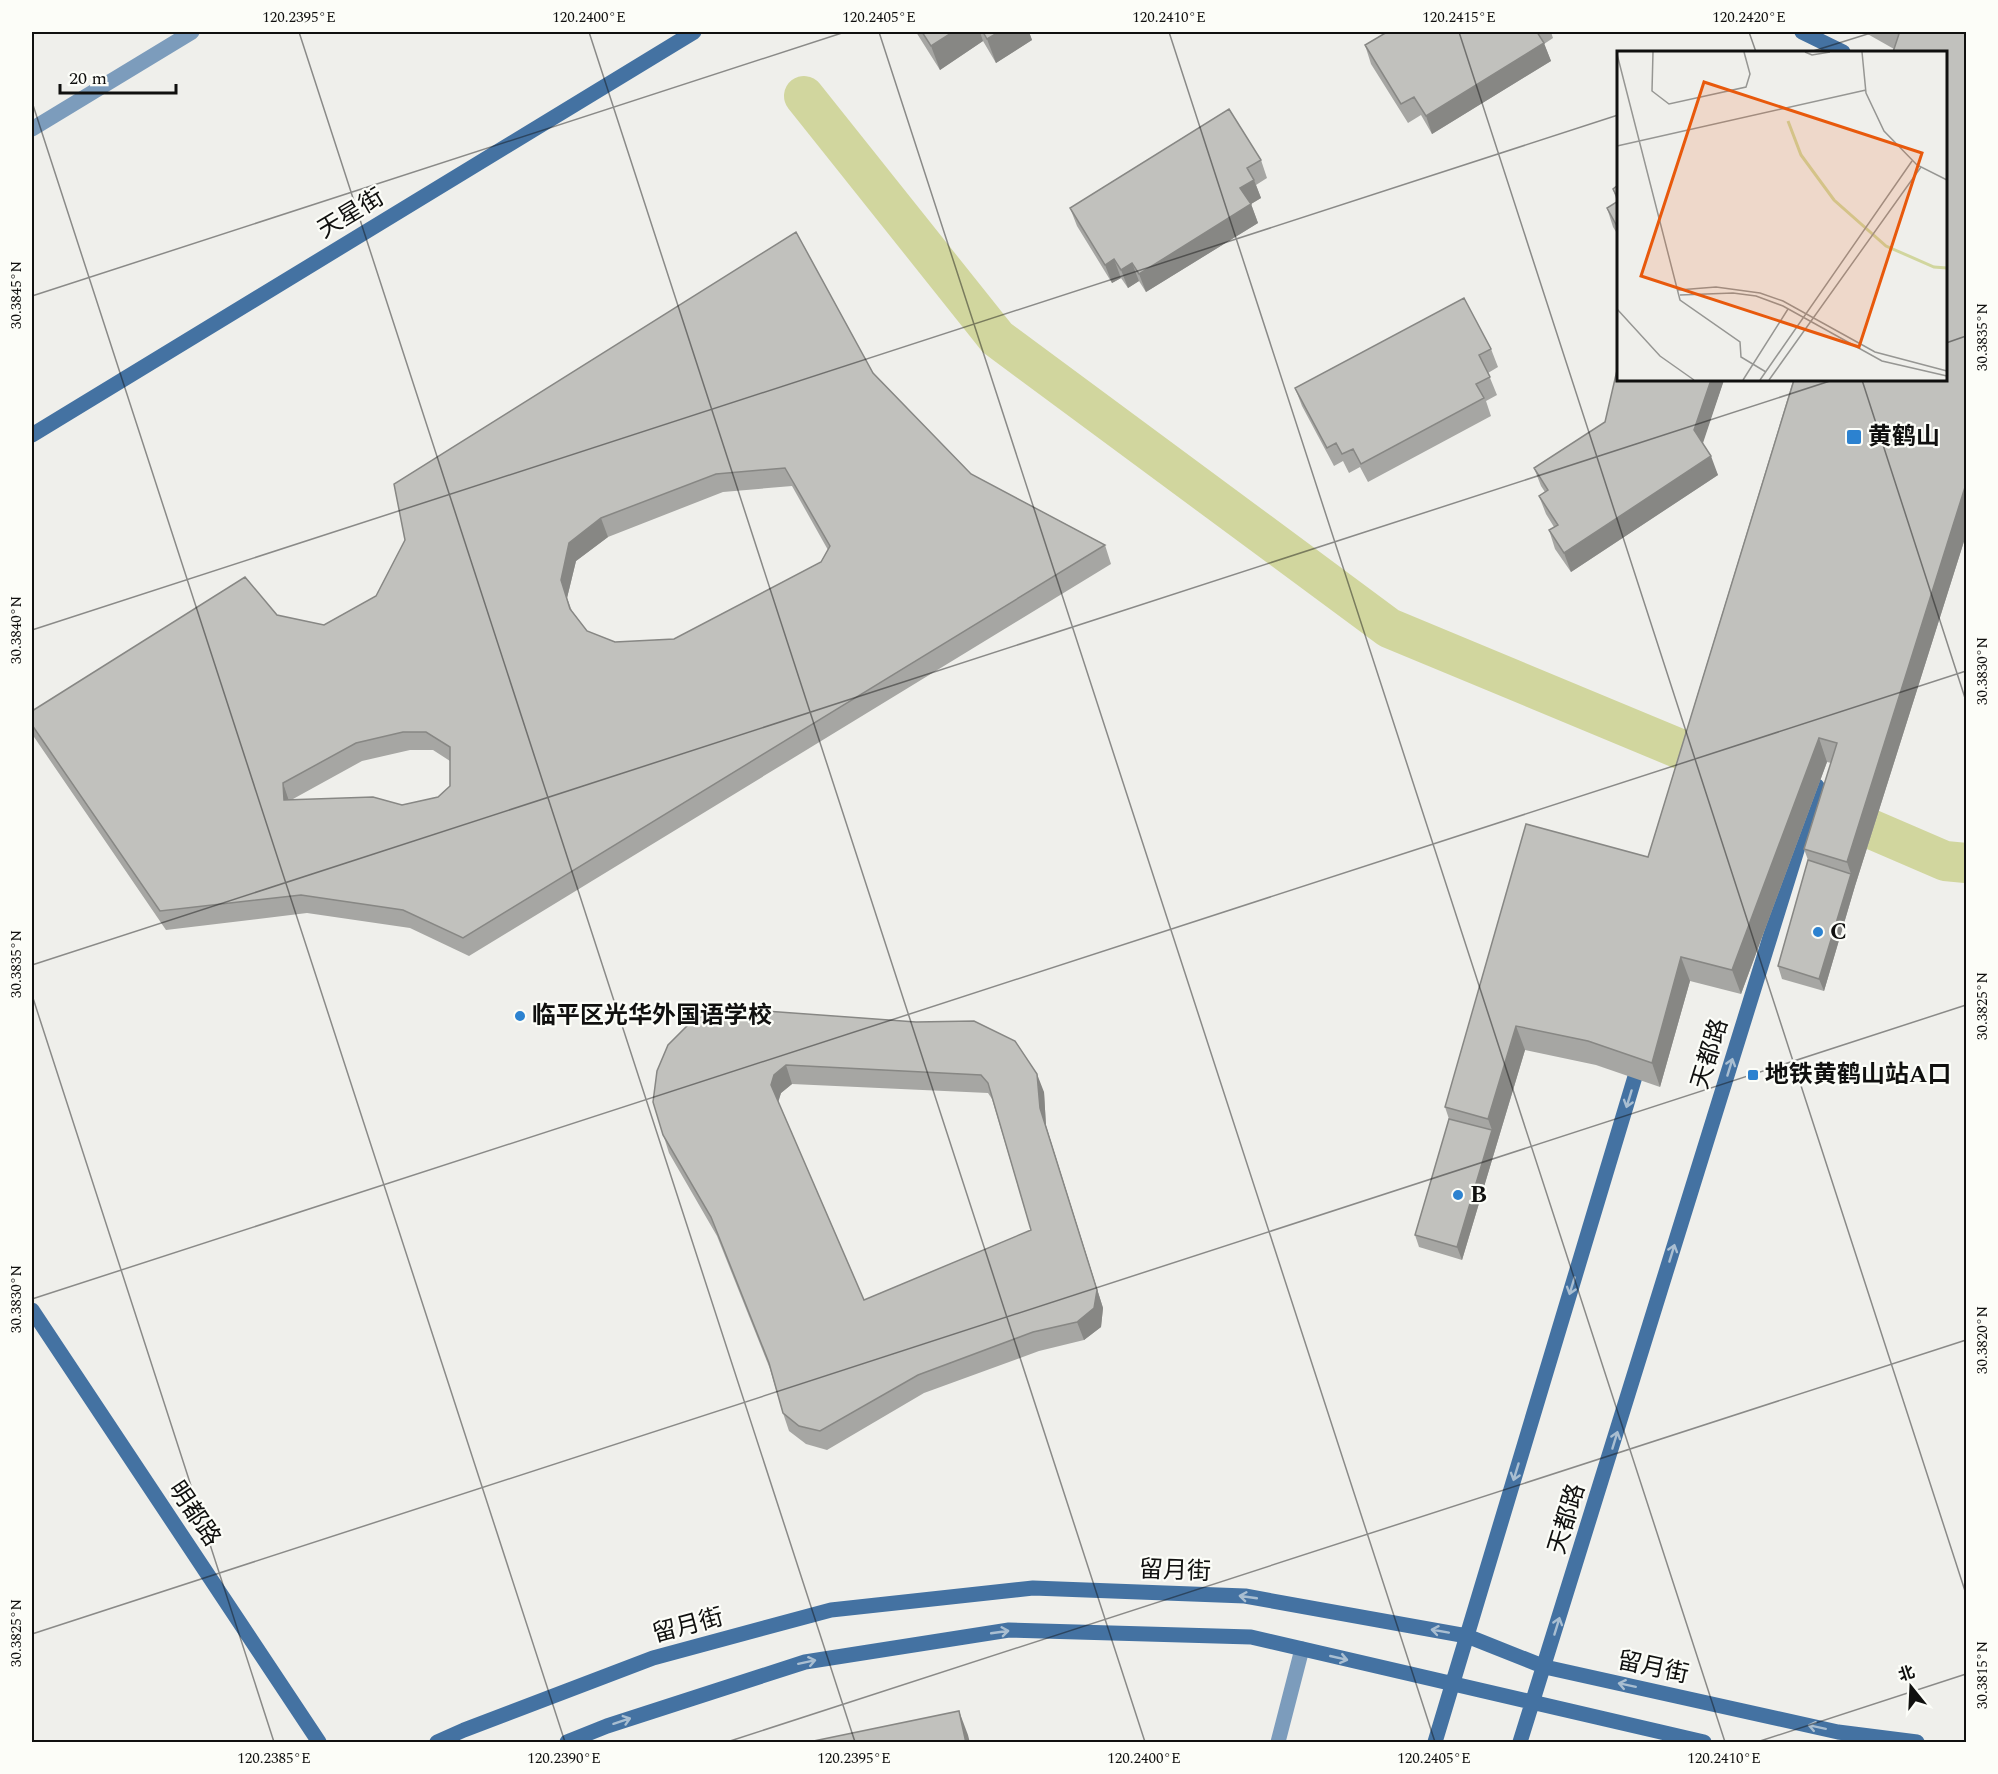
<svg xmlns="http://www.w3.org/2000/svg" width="1998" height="1774" font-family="Spectral,'Noto Sans SC',serif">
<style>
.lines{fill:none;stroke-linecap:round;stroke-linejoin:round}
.canal{stroke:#d1d69e;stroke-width:40}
.street{stroke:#7c9cbc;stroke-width:15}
.secondary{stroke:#4472a2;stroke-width:15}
.wall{fill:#a6a6a3;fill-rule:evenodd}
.shaded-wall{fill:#878784}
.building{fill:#c1c1bd;stroke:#878784;stroke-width:1.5;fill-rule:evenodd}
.oneway{stroke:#a9bed1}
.ticks{fill:none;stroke:#10100f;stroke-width:1.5;stroke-opacity:0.45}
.poi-dot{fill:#2c82d0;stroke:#fcfdf8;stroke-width:2}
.labels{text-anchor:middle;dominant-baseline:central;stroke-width:4.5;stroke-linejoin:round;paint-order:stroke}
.street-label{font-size:24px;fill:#10100f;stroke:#fcfdf8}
.poi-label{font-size:24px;font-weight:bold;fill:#10100f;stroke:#fcfdf8;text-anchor:start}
.inset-river{fill:none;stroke:#d1d69e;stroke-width:3}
.inset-road{fill:none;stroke:#969693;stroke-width:1.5}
.view{fill:#e8590c;fill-opacity:0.15;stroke:#e8590c;stroke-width:3}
.inset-edge{fill:none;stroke:#10100f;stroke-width:3}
.neatline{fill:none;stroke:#10100f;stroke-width:2}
.ticks-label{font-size:15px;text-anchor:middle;fill:#10100f}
</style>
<rect width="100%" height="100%" fill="#efefeb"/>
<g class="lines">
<!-- canal -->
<path class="canal" d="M804,96L997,338L1389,628L1733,771
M1822,808L1945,861L1966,863"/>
<!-- street -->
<path class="street" d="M32,129L192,32
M1278,1742L1302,1649"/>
<!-- secondary -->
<path class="secondary" d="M1802,32L1843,52
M32,435L694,32
M32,1310L319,1742
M437,1742L464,1730L653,1658L831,1610L1033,1588L1245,1596L1467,1636L1545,1667L1838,1732L1917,1742
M567,1742L607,1726L805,1662L1009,1630L1251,1637L1704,1742
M1435,1742L1640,1060
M1520,1742L1817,786"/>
</g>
<!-- wall -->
<path class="wall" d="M916,32H1029L1032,40L996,63L983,41L940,70Z
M1387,32H1551L1553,38L1544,44L1551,61L1432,134L1421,115L1408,123L1371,64L1365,45Z
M1864,32H1966V535L1855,886L1824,991L1782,979L1778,966L1808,860L1804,849L1831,763L1827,762L1741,994L1690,981L1660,1087L1596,1065L1525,1050L1462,1260L1419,1247L1415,1235L1449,1119L1445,1107L1648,857L1894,49Z
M1261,160L1267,178L1256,185L1261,198L1251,204L1258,223L1146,292L1139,281L1128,288L1121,278L1112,283L1077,226L1070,208Z
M1618,185V235L1613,227L1607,208L1617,202L1613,189Z
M1491,349L1498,367L1488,373L1497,395L1486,401L1491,416L1368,482L1360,467L1349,473L1343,461L1334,466L1302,406L1295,388Z
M873,373L971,474L1105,545L1111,564L469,956L410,928L307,913L166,930L32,734V711L277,615L324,625L376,596ZM792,486L828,550L821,562L674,639L615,642L587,631L572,611L567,598L576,561L608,537L723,492ZM410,750H433L450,761V786L438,797L402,805L293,799L362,761Z
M1618,380H1724L1702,443L1718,475L1571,572L1555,549L1549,530L1554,527L1546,514L1539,496L1545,492L1541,486L1534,468L1605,422Z
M916,1022L1044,1092L1046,1126L1103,1308L1101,1327L1084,1340L1039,1351L924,1393L827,1450L806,1444L789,1431L783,1413L770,1369L717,1236L669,1153L653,1102ZM792,1084L988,1093L992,1099L1031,1230L864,1300L778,1101L781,1093Z"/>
<!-- shaded-wall -->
<path class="shaded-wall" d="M953,32H980L983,41L940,70L931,46Z
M999,32H1029L1032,40L996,63L987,39Z
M1544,43L1551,61L1432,134L1426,116Z
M1254,180L1261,198L1251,204L1258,223L1146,292L1139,274L1240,188Z
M1114,259L1121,278L1112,283L1105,265Z
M1132,263L1139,281L1128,288L1121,270Z
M1711,380H1724L1701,449L1694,430Z
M1711,456L1718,475L1571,572L1564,553Z
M1966,484V535L1855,886L1847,862Z
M601,518L608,537L576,561L567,598L577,628L561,580L569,543Z
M1819,738L1827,762L1741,994L1732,970Z
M283,783L289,801L284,800Z
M1851,874L1855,886L1824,991L1819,979Z
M1681,957L1690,981L1660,1087L1652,1063Z
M1516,1026L1525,1050L1462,1260L1457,1247L1492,1130L1488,1119Z
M786,1065L792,1084L781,1093L778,1103L771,1085L774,1075Z
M1037,1074L1044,1092L1046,1126L1103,1308L1101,1327L1084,1340L1077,1322L1040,1108Z
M959,1711L968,1735L970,1743H966Z"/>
<!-- building -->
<path class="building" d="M922,32H953L931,46Z
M983,32H999L987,39Z
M1387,32H1537L1544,43L1426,116L1414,97L1401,104L1365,45Z
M1895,32H1966V484L1847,862L1804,849L1837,743L1819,738L1732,970L1681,957L1652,1063L1588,1041L1516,1026L1488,1119L1445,1107L1526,824L1648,857L1794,380H1946V52H1893L1899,34Z
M1229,109L1261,160L1247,168L1254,180L1240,188L1251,204L1139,274L1132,263L1121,270L1114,259L1105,265L1070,208Z
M1618,185V199L1613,189Z
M1618,201V228L1607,208Z
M796,232L873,373L971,474L1105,545L463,938L403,910L301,895L160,911L32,725V711L245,577L277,615L324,625L376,596L405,540L394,484ZM785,468L830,546L821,562L674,639L615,642L587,631L570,609L561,580L569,543L601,518L716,474ZM403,732H426L450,747V786L438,797L402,805L373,797L284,800L283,783L356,743Z
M1464,298L1491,349L1479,355L1490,377L1476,384L1484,398L1361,464L1353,449L1342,454L1336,443L1327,448L1295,388Z
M1618,366V380H1711L1694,430L1711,456L1564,553L1549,530L1558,525L1539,496L1548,490L1534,468L1605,422Z
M1808,860L1851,874L1819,979L1778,966Z
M726,1008L916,1022L974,1021L1015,1041L1037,1074L1040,1108L1097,1290L1094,1308L1077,1322L1033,1332L918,1375L820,1431L799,1426L783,1413L769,1363L711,1217L663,1135L653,1102L657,1071L668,1045L693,1020ZM786,1065L981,1075L988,1083L1031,1230L864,1300L771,1085L774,1075Z
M1449,1119L1492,1130L1457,1247L1415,1235Z
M959,1711L966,1743H804Z"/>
<!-- one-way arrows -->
<defs><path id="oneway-shaft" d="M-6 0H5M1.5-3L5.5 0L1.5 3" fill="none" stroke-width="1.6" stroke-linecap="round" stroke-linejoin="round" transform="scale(1.5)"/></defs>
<g class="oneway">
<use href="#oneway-shaft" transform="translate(1730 1067) rotate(-73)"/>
<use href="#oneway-shaft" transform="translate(1629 1099) rotate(107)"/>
<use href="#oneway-shaft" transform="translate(1672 1253) rotate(-73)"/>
<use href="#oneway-shaft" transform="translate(1572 1286) rotate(107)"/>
<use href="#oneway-shaft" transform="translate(1615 1440) rotate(-73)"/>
<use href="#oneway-shaft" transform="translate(1516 1472) rotate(107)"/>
<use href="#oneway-shaft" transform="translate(1248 1597) rotate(-172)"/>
<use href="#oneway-shaft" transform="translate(1557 1626) rotate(-73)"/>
<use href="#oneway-shaft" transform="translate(1440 1631) rotate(-170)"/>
<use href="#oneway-shaft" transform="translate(1000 1632) rotate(-8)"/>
<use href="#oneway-shaft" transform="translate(1339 1658) rotate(13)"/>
<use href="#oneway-shaft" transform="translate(807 1662) rotate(-12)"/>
<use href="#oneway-shaft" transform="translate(1627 1685) rotate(-168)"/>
<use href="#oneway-shaft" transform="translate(622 1721) rotate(-18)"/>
<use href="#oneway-shaft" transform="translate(1817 1727) rotate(-168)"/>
</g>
<!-- ticks -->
<path class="ticks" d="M299,32L855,1742M589,32L1145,1742M879,32L1435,1742M1169,32L1725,1742M1459,32L1966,1594M1749,32L1756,52M1810,52L1874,32M32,102L565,1742M32,296L845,32M1946,343L1966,336M1862,380L1966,701M32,630L1618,115M32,965L1833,380M32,995L274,1742M32,1299L1966,671M32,1634L1966,1005M727,1742L1966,1340M1757,1742L1966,1674"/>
<!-- markers -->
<g class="poi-dot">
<rect x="1846" y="429" width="16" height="16" rx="3"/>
<circle cx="1818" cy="932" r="6"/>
<circle cx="520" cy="1016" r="6"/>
<rect x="1747" y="1069" width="12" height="12" rx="3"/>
<circle cx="1458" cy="1195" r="6"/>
</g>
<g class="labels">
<!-- street labels -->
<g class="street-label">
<text transform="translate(351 214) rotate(-31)">天星街</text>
<text transform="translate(1710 1054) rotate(-73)">天都路</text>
<text transform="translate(194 1514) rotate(56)">明都路</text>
<text transform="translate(1567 1519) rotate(-73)">天都路</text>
<text transform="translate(1175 1571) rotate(2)">留月街</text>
<text transform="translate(688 1626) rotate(-15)">留月街</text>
<text transform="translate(1653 1668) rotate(12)">留月街</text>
</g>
<!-- poi labels -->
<g class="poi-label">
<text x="1868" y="437">黄鹤山</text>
<text x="1830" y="932">C</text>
<text x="532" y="1016">临平区光华外国语学校</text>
<text x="1765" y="1075">地铁黄鹤山站A口</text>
<text x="1470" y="1195">B</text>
</g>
</g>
<!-- overview -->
<g transform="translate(1617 51)">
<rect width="330" height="330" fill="#efefeb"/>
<path class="inset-river" d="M171,70L184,104L217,149L269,195L317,216L330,217"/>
<path class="inset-road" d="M36,1L35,40L52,53L129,36L133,23L127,1M188,1L195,4L213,1M245,1L249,42L267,80L300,114L330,129M0,3L63,249L123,291L124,306L149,321M0,95L249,39M61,239L99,236L143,242L166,250L258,301L330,320M63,244L116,242L139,245L166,255L265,310L330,325M0,258L43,305L77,329M126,329L171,258M143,329L295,110M152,329L304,116"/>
<path class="view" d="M87,31L305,102L242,296L24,225Z"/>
<rect width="330" height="330" class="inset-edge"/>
</g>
<!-- border -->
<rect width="1998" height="1774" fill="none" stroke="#fcfdf8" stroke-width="66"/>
<!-- north arrow -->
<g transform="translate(1911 1687) rotate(342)" stroke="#fcfdf8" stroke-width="4.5" paint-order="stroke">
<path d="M0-4.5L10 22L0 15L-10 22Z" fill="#10100f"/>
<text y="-9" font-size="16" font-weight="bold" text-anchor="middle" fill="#10100f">北</text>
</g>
<!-- scale -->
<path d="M60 84v9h116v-9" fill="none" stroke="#10100f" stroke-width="3"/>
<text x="69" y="84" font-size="18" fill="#10100f" stroke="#fcfdf8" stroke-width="4.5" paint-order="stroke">20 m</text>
<rect x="33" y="33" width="1932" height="1708" class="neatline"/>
<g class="ticks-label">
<text x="299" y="22">120.2395°E</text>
<text x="589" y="22">120.2400°E</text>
<text x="879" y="22">120.2405°E</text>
<text x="1169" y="22">120.2410°E</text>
<text x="1459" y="22">120.2415°E</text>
<text x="1749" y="22">120.2420°E</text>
<text transform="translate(16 295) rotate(-90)" y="5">30.3845°N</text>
<text transform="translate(1982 337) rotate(-90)" y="5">30.3835°N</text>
<text transform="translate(16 630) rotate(-90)" y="5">30.3840°N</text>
<text transform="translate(1982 671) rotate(-90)" y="5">30.3830°N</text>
<text transform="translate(16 964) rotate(-90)" y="5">30.3835°N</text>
<text transform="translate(1982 1006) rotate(-90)" y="5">30.3825°N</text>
<text transform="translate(16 1299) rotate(-90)" y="5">30.3830°N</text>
<text transform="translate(1982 1340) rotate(-90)" y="5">30.3820°N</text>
<text transform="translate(16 1633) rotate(-90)" y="5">30.3825°N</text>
<text transform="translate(1982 1675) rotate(-90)" y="5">30.3815°N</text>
<text x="274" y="1763">120.2385°E</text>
<text x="564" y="1763">120.2390°E</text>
<text x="854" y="1763">120.2395°E</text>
<text x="1144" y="1763">120.2400°E</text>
<text x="1434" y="1763">120.2405°E</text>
<text x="1724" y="1763">120.2410°E</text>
</g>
</svg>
